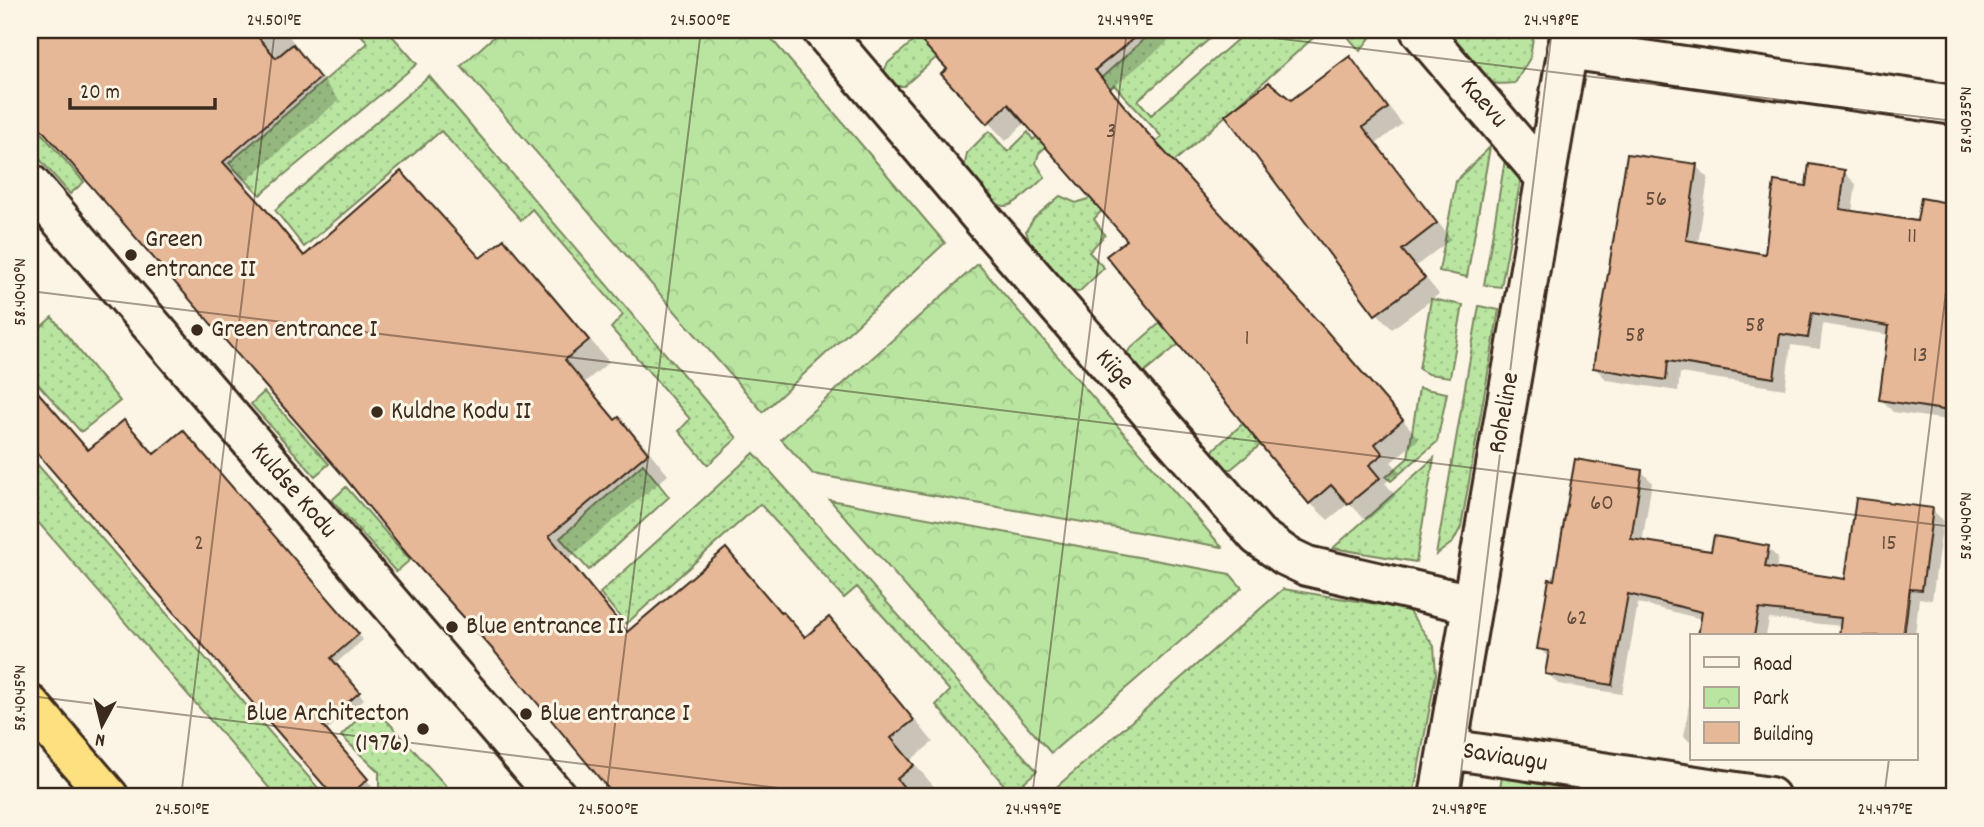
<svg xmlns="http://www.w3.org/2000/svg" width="1984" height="827" font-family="Dekko,sans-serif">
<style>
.grass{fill:url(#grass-dots);stroke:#7a8860;stroke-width:2}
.park{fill:url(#park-crowns);stroke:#7a8860;stroke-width:2}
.shadow{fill:#0003}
.building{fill:#e7b897;stroke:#3b2a1e;stroke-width:2}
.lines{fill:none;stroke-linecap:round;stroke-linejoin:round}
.minor-casing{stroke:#3b2a1e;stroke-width:44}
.highway-casing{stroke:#3b2a1e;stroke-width:44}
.minor{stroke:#fcf5e5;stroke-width:38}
.highway{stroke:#fde080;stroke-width:38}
.ticks{fill:none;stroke:#3b2a1e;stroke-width:2;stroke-opacity:0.45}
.poi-dot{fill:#3b2a1e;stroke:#fcf5e5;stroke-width:2.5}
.labels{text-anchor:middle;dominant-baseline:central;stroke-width:6;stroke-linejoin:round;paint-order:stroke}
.number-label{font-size:23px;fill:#664e3c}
.street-label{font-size:26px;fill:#3b2a1e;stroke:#fcf5e5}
.poi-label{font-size:26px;fill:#3b2a1e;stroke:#fcf5e5;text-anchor:start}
.neatline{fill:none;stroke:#3b2a1e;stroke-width:2.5}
.ticks-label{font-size:18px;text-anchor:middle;fill:#3b2a1e}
</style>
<defs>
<pattern id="grass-dots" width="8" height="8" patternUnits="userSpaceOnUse" patternTransform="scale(1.75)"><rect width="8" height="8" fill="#bae5a1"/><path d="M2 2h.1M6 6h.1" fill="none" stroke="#a1c58a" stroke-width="1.8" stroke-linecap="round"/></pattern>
<pattern id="park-crowns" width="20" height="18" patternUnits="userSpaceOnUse" patternTransform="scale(1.75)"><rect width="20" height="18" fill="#bae5a1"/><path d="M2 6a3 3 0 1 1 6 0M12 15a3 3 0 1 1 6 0" fill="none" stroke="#a1c58a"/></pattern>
</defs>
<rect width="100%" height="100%" fill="#fcf5e5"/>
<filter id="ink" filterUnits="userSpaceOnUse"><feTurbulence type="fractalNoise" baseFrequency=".0143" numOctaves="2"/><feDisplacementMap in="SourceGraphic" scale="14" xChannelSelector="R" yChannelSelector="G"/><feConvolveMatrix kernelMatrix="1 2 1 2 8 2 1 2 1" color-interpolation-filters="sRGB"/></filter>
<g filter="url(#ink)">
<!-- grass -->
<path class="grass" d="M357,30H387L417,64L260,195L229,163L368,43Z
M1154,30H1220L1138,100L1151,115L1248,30H1322L1148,185L1104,208L1094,219L1105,235L1089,252L1104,268L1079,292L1072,291L1030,243L1026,231L1034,218L1060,196L1076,203L1088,199L1162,137L1114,85L1039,153L1036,163L1045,177C1037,184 1020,201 1010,205C992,212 974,180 964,169L967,153L989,131L1008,152L1028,132L1033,140Z
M1342,30H1376L1360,51Z
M1442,30H1534L1530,58L1515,83C1508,83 1500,85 1493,83C1475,75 1455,45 1442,30Z
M919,36L937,57L904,86H893L883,73L888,63Z
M429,76L737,438L708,465L679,431L690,419L611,328L623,315L532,209L521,220L441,131L304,247L275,210Z
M30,120L84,182L70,194L30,148Z
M1490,147L1467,277L1439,271L1456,181Z
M1506,154L1517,168L1520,183L1501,287L1484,285Z
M1431,299L1463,305L1450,377L1428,374L1419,369Z
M1479,306L1499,310L1461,527L1453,542L1436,555Z
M52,317L120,401L81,432L30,375V337Z
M1160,323L1179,344L1145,372L1133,373L1124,360L1129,350Z
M1419,388L1447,393L1437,442L1391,481L1386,477L1408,458Z
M264,392L329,464L315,476L251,404Z
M1246,421L1265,441L1231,469H1220L1210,457L1215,448Z
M754,453L1037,771L1011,793L936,705L950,691L857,587L844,598L760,504L626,624L600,593Z
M30,456L326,797H277L30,513Z
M1434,458L1416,562L1333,548Z
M643,464L669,497L589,570L560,538Z
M346,487L410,560L396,572L332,500Z
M1283,589L1407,609L1434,646L1436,674L1413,797H1045Z
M372,704L456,797H384L379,794V772L341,736Z
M1502,777L1620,797H1498Z"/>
<!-- park -->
<path class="park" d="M501,30H764L945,243L763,412L461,66Z
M978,264L1222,547L813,474L781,439Z
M830,500L1230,574L1242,588L1051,753Z"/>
<!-- shadow -->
<path class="shadow" d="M30,30H284L339,100L242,184L306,257L481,260L504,241L525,262L609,362L585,382L617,420L619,419L640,440L668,475L569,558L629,633L726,551L806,638L829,619L850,640L933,742L911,760L943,797H617L496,651L30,113Z
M913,30H1182L1111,89L1151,138L1342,348L1419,439L1391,462L1400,472L1385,483L1396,496L1367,521L1349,503L1328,520L1310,503L1129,240L1026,122L1006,141L943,74L949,69Z
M1349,58L1364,73L1402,124L1377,143L1451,239L1416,266L1439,294L1392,329L1377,313L1291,102Z
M1696,166L1708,178L1698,244L1766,256L1807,188L1844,172L1856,184L1852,213L1919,223L1922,200L1954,206V421L1893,412L1881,399L1890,335L1823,324L1820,349L1791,345L1785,389L1680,373L1678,391L1607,380L1595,368Z
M30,258L35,265L30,269Z
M30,315L35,321L30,326Z
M30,384L88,452L154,456L188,437L363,640L335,664L364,699L326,731L372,786L359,797H336L30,442Z
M1642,472L1652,482L1642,543L1714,553L1768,548L1778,558L1776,570L1847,581L1932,510L1943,520L1932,600L1919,598L1915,636H1841L1842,626L1769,619L1766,636H1699L1702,619L1638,603L1622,694L1558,684L1547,673L1550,659L1539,648L1556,582Z
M1692,685V744L1684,736Z"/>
<!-- building -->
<path class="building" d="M30,30H252L276,58L293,44L320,78L223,162L263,206L304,256L401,171L480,258L504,239L589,340L565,360L615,420L619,417L648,453L549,536L627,632L726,548L781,613L783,612L805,637L829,617L914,720L891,738L914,765L897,779L912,797H615L495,652L407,554L346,479L30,116Z
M911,30H1144L1095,70L1134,118L1324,328L1403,420L1375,444L1383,454L1369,465L1380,478L1348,504L1331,485L1309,504L1106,256L1127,240L1008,104L987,124L941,74L947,69Z
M1350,56L1388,108L1363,127L1437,223L1402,250L1425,278L1375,315L1225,115L1269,82L1291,100Z
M1627,154L1697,164L1686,240L1765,254L1774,181L1806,186L1809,164L1845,170L1840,209L1917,221L1921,198L1954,204V383L1950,411L1879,400L1889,326L1812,313L1808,338L1780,334L1774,378L1668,361L1666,380L1593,368Z
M30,383L88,450L124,420L154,454L183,430L359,634L331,658L360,692L322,725L368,779L348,797H334L30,445Z
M1575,459L1642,470L1631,539L1711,551L1714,536L1769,546L1765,567L1845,579L1856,498L1933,508L1922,590L1910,589L1904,636H1839L1841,618L1759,609L1754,636H1698L1702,612L1628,594L1612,685L1545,674L1549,651L1537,649L1549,579L1554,580Z"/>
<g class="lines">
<!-- minor casing -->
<g class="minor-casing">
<path id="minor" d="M822,30L992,230L1258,536L1286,556L1307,566L1472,604
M1420,30L1545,177
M1567,49L1954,105
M30,184L557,797
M1448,749L1770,797
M1439,797L1571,30"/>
</g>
<!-- highway casing -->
<g class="highway-casing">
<path id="highway" d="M30,705L109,797"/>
</g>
<!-- minor -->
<use href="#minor" class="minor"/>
<!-- highway -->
<use href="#highway" class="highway"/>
</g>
</g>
<!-- ticks -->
<path class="ticks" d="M1208,30L1954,121M30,291L1954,527M1904,636L1954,226M30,696L851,797M181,797L275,30M606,797L701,30M1032,797L1127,30M1458,797L1552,30M1884,797L1889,759"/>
<!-- markers -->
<g class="poi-dot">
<circle cx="131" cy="255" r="7"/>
<circle cx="197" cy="330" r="7"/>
<circle cx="377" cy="412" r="7"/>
<circle cx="452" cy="627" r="7"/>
<circle cx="526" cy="714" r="7"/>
<circle cx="423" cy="729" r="7"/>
</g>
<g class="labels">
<!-- number labels -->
<g class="number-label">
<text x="1111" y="132">3</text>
<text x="1656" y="200">56</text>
<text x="1912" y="237">11</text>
<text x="1755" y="326">58</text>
<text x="1635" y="336">58</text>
<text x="1247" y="339">1</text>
<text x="1920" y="356">13</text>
<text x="1602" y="504">60</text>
<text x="199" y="544">2</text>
<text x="1889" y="544">15</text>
<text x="1577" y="619">62</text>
</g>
<!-- street labels -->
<g class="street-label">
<text transform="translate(1483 103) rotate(49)">Kaevu</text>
<text transform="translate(1114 370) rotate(49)">Kiige</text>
<text transform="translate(1505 413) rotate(-80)">Roheline</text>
<text transform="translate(293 491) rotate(49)">Kuldse Kodu</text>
<text transform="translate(1505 758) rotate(9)">Saviaugu</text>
</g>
<!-- poi labels -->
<g class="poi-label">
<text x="145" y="240">Green<tspan x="145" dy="30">entrance II</tspan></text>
<text x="211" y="330">Green entrance I</text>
<text x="391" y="412">Kuldne Kodu II</text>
<text x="466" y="627">Blue entrance II</text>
<text x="409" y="714" text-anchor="end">Blue Architecton<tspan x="409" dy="30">(1976)</tspan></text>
<text x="540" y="714">Blue entrance I</text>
</g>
</g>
<!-- margin -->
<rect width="1984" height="827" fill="none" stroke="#fcf5e5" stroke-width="77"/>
<!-- legend -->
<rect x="1690" y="634" width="228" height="126" fill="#fcf5e5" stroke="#afa495" stroke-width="2"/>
<rect x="1704" y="657" width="35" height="10" fill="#fcf5e5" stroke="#afa495" stroke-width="2"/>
<text x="1753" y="670" font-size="21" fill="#3b2a1e">Road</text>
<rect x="1704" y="687" width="35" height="21" fill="url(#park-crowns)" stroke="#afa495" stroke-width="2"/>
<text x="1753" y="704" font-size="21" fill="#3b2a1e">Park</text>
<rect x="1704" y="722" width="35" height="21" fill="#e7b897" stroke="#afa495" stroke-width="2"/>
<text x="1753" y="740" font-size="21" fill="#3b2a1e">Building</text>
<!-- north arrow -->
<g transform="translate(102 725) rotate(187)" stroke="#fcf5e5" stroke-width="5" paint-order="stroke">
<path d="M0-5L12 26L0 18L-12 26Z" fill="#3b2a1e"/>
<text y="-10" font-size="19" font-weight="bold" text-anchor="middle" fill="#3b2a1e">N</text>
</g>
<!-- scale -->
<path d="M70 98v10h145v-10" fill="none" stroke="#3b2a1e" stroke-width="3.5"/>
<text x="80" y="98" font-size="21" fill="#3b2a1e" stroke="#fcf5e5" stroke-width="5" paint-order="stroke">20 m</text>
<rect x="38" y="38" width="1908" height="750" class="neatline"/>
<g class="ticks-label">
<text x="274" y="25">24.501°E</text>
<text x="700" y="25">24.500°E</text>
<text x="1125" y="25">24.499°E</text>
<text x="1551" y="25">24.498°E</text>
<text transform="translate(1965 120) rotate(-90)" y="6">58.4035°N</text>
<text transform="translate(19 292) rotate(-90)" y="6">58.4040°N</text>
<text transform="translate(1965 526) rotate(-90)" y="6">58.4040°N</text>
<text transform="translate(19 698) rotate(-90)" y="6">58.4045°N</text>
<text x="182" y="814">24.501°E</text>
<text x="608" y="814">24.500°E</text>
<text x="1033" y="814">24.499°E</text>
<text x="1459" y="814">24.498°E</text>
<text x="1885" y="814">24.497°E</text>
</g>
</svg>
